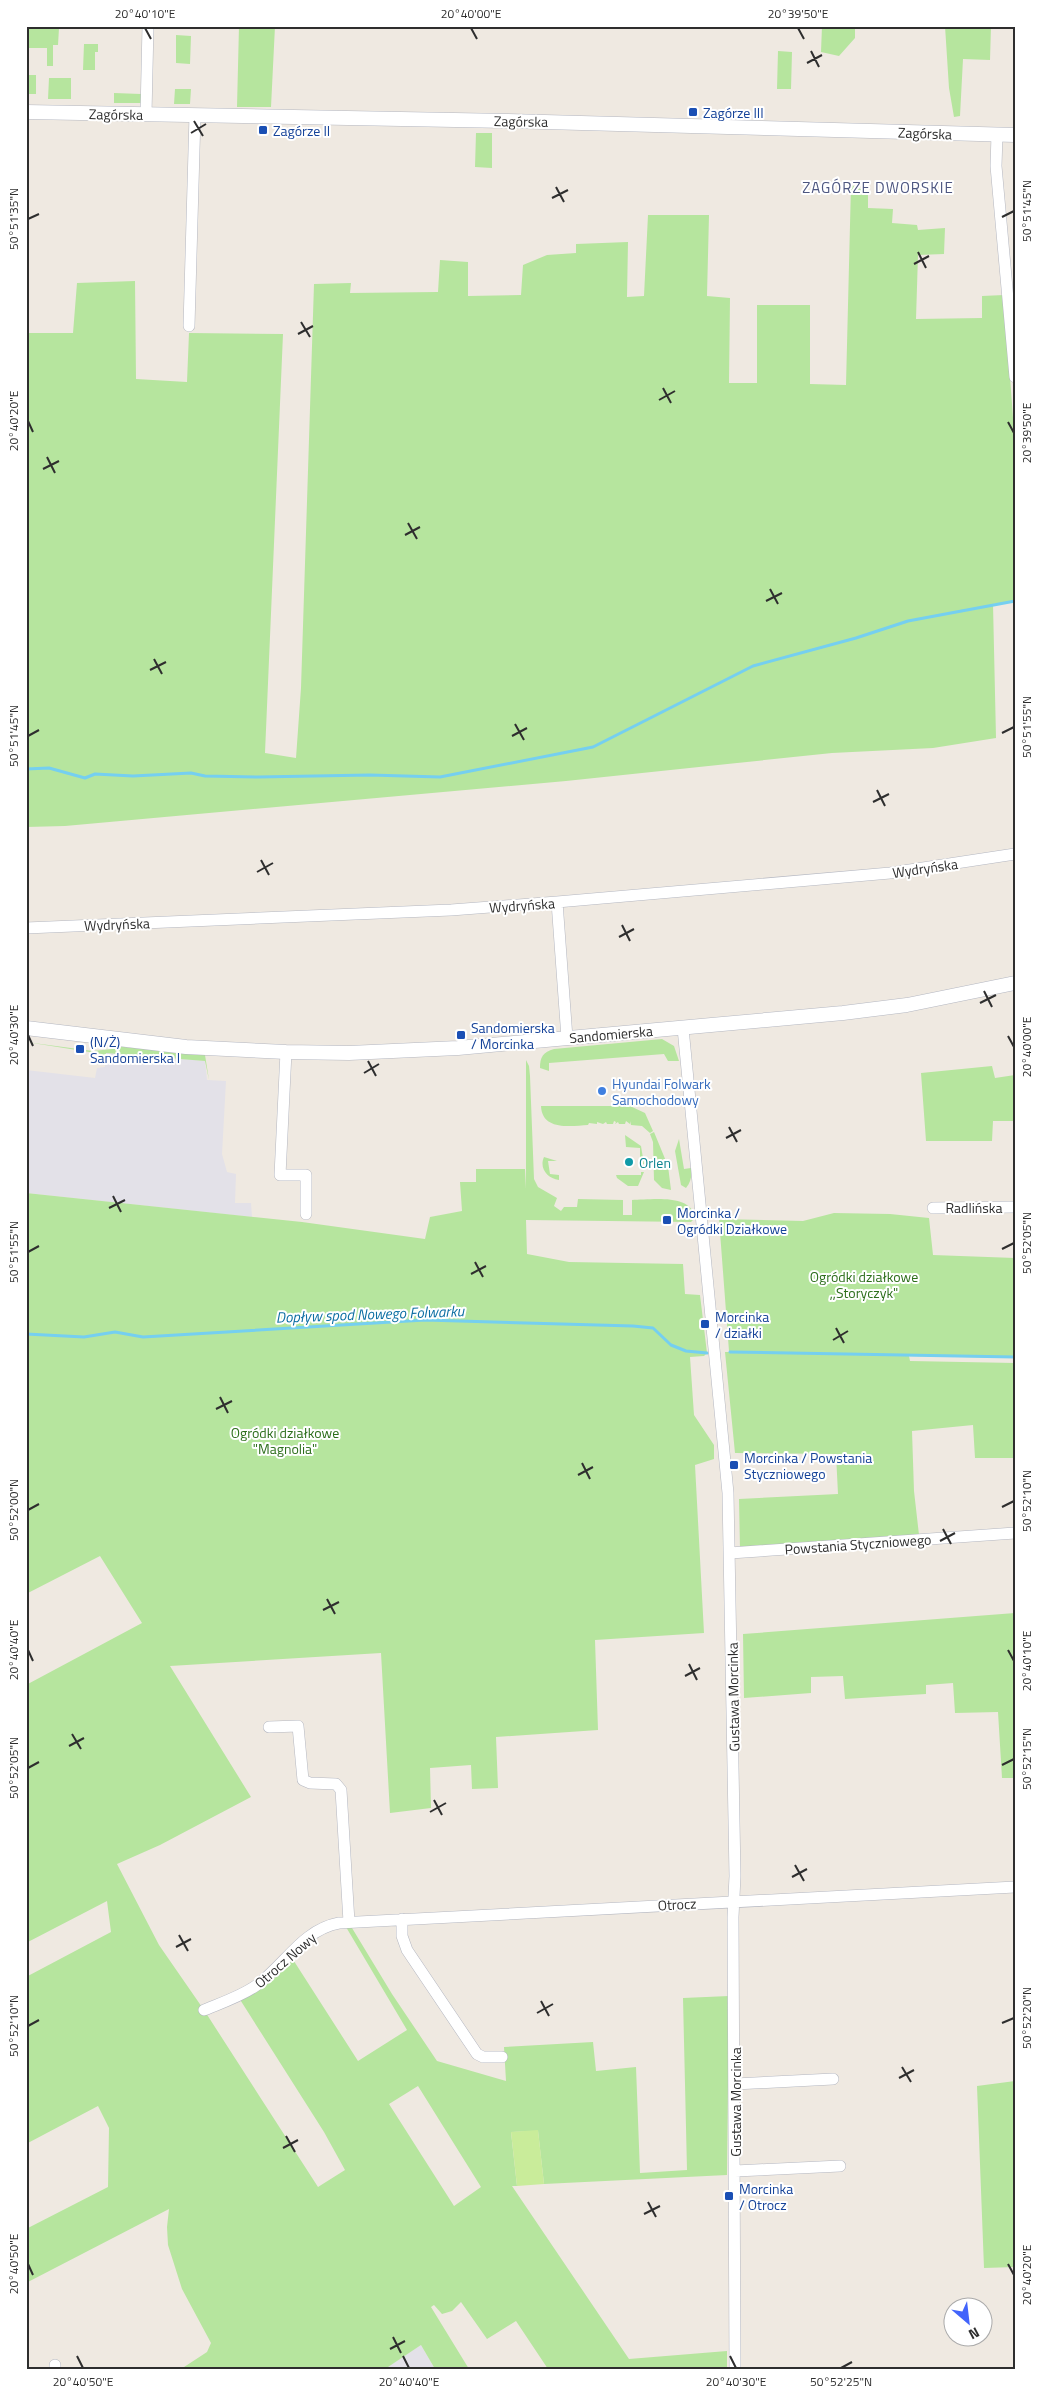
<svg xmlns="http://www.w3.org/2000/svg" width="1041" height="2395" font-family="'Titillium Web',sans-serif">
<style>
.industrial{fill:#e3e1e8}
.green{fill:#b6e59e;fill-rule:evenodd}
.pitch{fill:#c9ec9a}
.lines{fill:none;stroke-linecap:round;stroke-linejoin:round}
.stream{stroke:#75cff0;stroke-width:3}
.minor-casing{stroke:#b4b7c1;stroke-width:12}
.tertiary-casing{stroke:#b4b7c1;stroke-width:15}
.minor{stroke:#fff;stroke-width:11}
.tertiary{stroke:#fff;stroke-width:14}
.ticks{fill:none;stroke:#2e2e2e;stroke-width:2}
.transit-dot{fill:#1a4fb4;stroke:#fff;stroke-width:2}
.shop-dot{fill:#3f7fe0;stroke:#fff;stroke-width:2}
.culture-dot{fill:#0f9aa8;stroke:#fff;stroke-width:2}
.labels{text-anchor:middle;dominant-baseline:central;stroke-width:4;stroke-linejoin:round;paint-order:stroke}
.transit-label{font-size:14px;fill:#164399;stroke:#fff;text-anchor:start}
.street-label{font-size:14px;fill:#2e2e2e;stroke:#fff}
.shop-label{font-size:14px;fill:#366cbe;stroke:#fff;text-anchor:start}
.culture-label{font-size:14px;fill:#0d838f;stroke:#fff;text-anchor:start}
.park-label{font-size:14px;fill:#2c6e1b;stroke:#fff}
.neighbourhood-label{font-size:15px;letter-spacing:1px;fill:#4d5680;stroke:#fff}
.water-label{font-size:15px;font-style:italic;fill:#0d6fa3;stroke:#fff}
.neatline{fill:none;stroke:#2e2e2e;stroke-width:2}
.ticks-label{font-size:12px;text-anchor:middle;fill:#2e2e2e}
</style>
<rect width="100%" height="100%" fill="#efe9e1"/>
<!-- industrial -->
<path class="industrial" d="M106,1052L205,1061L207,1080L226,1081L222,1154L227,1172L236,1174L235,1203H251L252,1217L26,1193V1070L95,1078L97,1068L105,1067Z
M421,2345L435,2369L386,2368Z"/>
<!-- green -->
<path class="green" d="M239,26H275L271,107H237Z
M822,26H855V38L839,56L821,52Z
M945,26H991L990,60L963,59L960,116L954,117L949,88Z
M27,27L59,28L58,45H53V66H47V48H26Z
M176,35L191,36L190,64L176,63Z
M84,44H98V52H95V70H83Z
M778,51L792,52L791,89H777Z
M26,75H36V94H26Z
M49,78H71V99H48Z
M175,89H191L190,104H174Z
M114,93L141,94V103H114Z
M476,133H492V168L475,167Z
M851,185L868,192V208L893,209L892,223L917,225L918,230L945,228L944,254L918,255L916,319L982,318V296L1004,295L1015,445V601L993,604L996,738L933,748L832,753L566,781L65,826L26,827V333H73L77,283L135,281L136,379L187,382L189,333L283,334L265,753L296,758L301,688L314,284L351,283L350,293L438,292L440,260L468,262V296L521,295L523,265L547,255L576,253V244L628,242L627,297L644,296L648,215H709L707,296L730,298L729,383H757V305H810V384L846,385Z
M662,1039L674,1046L679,1061H668L664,1054L549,1063V1071L540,1068C540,1057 543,1052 554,1049Z
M26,1042L93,1051L112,1049L114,1046L205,1055L209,1080L205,1061L106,1053L105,1062L101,1061L102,1054Z
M526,1060L529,1066L530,1076L534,1179L538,1187L557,1198L554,1206L561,1211L564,1207H577L578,1199L623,1200V1215H632V1200C650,1200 692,1193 695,1218L691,1222L526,1220L527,1254L569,1262L683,1264L685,1294L700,1295L707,1353L704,1356L690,1357L694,1415L714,1445V1459L695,1465L704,1633L595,1640L598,1730L496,1737L498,1788L472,1789L471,1765L430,1768L431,1808L390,1813L381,1653L170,1666L251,1797L160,1845L117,1864L159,1945L204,2010L318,2187L345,2170L324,2132L239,1998C265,1991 275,1978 292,1958L358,2061L407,2030L346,1927L352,1928L392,1994L437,2061L506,2081L504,2047L593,2042L596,2071L636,2067L640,2173L687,2170L683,1998L729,1996L727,2175L544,2184L538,2131L511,2132L517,2186H512L629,2359L727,2351V2369H548L516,2321L487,2339L461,2302L452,2311L442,2314L434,2305L431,2307L469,2369H435L421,2345L385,2369H181L207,2352L211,2343L182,2289L168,2245L167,2227L169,2209L26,2283V2229L108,2187L109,2128L98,2106L26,2144V1977L111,1932L107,1901L26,1943V1685L142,1623L100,1556L26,1594V1193L302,1222L425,1239L430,1217L462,1211L460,1182H476V1169H525L526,1189ZM418,2086L481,2187L454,2206L389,2104Z
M992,1066L995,1078L1015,1075V1121H993L992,1141H926L921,1073Z
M541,1106H630L645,1113L653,1131L650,1133L642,1126L631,1125L630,1121V1124L626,1121L625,1124H619L618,1122L615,1124L616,1122L614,1121L613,1124H607L606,1122L603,1124L597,1122V1124L589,1123L588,1125C571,1126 542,1131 541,1106Z
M654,1132L668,1166L671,1190L662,1188L654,1180L653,1142L650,1134Z
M625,1135L641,1146L644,1164H640V1148L626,1147Z
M679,1139L684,1169L691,1168C692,1176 691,1182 686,1188L681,1185L675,1151Z
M544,1157L557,1161H548L550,1174L559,1175V1180C547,1178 539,1168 544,1157Z
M641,1172H644L638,1186H628L617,1178L616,1175H641Z
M834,1213L890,1214L929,1218L933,1255L1015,1258V1358L909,1356L910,1361L1015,1363V1458H975L973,1425L912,1431L914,1491L919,1535L740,1549L739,1499L838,1494L836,1454L735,1453L725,1352H770L729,1351L719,1219L803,1221Z
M1015,1613V1778H1002L998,1712L955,1713L953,1683L926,1685V1694L845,1699L843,1676L811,1677V1693L744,1698L743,1634Z
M1015,2081V2267L984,2268L977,2086Z"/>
<!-- pitch -->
<path class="pitch" d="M538,2130L544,2184L517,2186L511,2132Z"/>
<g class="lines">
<!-- stream -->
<path class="stream" d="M26,769L49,768L85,778L95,774L133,776L191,773L205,776L258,777L370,775L440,777L593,747L753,666L856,638L908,621L1015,601
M26,1334L84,1337L115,1332L143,1337L425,1320L633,1326L653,1328L671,1345L686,1351L707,1353
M730,1352L1015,1357"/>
<!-- minor casing -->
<g class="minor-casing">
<path id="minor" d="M146,114L148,26
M997,135L996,166L1015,377
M189,326L195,115
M557,902L567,1038
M26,928L451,910L557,902L890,873L1015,854
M683,1028L728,1493L735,1876L733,1917L735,2369
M286,1052L280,1175H306V1214
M933,1208L1015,1207
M730,1553L1015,1533
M269,1727L298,1726L303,1780L310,1783L336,1784L341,1790L349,1922
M402,1919V1936L407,1950L477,2054L483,2057H502
M204,2010C221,2003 242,1996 257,1985C285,1965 302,1930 339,1923L1015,1887
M735,2084L833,2079
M735,2171L840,2166
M55,2365V2369"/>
</g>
<!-- tertiary casing -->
<g class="tertiary-casing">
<path id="tertiary" d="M26,112L508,121L1015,135
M26,1028L186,1047L286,1052L349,1053L458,1048L843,1013L907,1005L1015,983"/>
</g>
<!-- minor -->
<use href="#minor" class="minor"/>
<!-- tertiary -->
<use href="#tertiary" class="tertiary"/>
</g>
<!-- ticks -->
<path class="ticks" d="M145,28L151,39M471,28L477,39M798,28L804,39M811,51L819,67M807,63L822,55M194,121L203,136M191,133L206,124M556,187L564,202M552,198L568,190M1002,217L1014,211M28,219L39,214M918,252L926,268M914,264L929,256M301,322L310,337M298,334L313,326M663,388L671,403M659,400L675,391M28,421L33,432M1008,422L1014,433M47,457L55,473M43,469L59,461M408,523L417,539M405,535L420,527M770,589L778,604M766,601L782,593M154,659L162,674M150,670L166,662M515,724L524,740M1002,733L1014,727M28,736L39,730M512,736L527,728M877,790L885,806M873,802L889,794M261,860L269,875M257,872L273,863M622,925L630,941M619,937L634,929M984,991L992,1007M980,1003L996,995M28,1035L33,1046M1008,1036L1014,1047M368,1061L376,1076M364,1073L379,1064M729,1127L737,1142M726,1138L741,1130M113,1196L121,1212M109,1208L125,1200M1002,1249L1014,1243M28,1252L39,1246M475,1262L483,1277M471,1274L486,1266M836,1328L844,1343M833,1340L848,1331M220,1397L228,1413M216,1409L232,1401M582,1463L590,1479M578,1475L593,1467M1002,1507L1014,1501M28,1510L39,1504M943,1529L951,1544M940,1541L955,1533M327,1599L335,1614M323,1610L339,1602M28,1650L33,1661M1008,1650L1014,1661M689,1664L697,1680M685,1676L700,1668M72,1734L81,1749M69,1746L84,1738M1002,1765L1014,1759M28,1768L39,1762M434,1800L442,1815M430,1812L446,1803M795,1865L804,1881M792,1877L807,1869M179,1935L188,1951M176,1947L191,1939M541,2001L549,2016M537,2013L553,2004M1002,2023L1014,2018M28,2026L39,2020M902,2067L911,2082M899,2078L914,2070M286,2136L295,2152M283,2148L298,2140M648,2202L656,2217M644,2214L660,2206M28,2264L33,2275M1008,2264L1014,2275M393,2337L401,2353M390,2349L405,2341M77,2356L83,2368M403,2356L409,2368M730,2356L736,2368M841,2368L852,2362"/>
<!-- markers -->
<g class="transit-dot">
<rect x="688" y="107" width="10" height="10" rx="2.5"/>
<rect x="258" y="125" width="10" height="10" rx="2.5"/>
<rect x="456" y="1030" width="10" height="10" rx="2.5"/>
<rect x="75" y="1044" width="10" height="10" rx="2.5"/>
<rect x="662" y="1215" width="10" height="10" rx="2.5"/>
<rect x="700" y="1319" width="10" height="10" rx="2.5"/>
<rect x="729" y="1460" width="10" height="10" rx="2.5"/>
<rect x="724" y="2191" width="10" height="10" rx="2.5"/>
</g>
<circle class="shop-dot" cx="602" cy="1091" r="5"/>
<circle class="culture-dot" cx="629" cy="1162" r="5"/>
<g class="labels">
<!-- transit labels -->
<g class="transit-label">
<text x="703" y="112">Zagórze III</text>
<text x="273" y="130">Zagórze II</text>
<text x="471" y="1027">Sandomierska<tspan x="471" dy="16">/ Morcinka</tspan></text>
<text x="90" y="1041">(N/Ż)<tspan x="90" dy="16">Sandomierska I</tspan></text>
<text x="677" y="1212">Morcinka /<tspan x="677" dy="16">Ogródki Działkowe</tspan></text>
<text x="715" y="1316">Morcinka<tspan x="715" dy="16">/ działki</tspan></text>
<text x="744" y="1457">Morcinka / Powstania<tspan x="744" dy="16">Styczniowego</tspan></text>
<text x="739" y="2188">Morcinka<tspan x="739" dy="16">/ Otrocz</tspan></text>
</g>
<!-- street labels -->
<g class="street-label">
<text transform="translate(116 114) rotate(1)">Zagórska</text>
<text transform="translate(521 121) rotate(1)">Zagórska</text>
<text transform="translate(925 133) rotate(2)">Zagórska</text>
<text transform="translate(925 868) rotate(-8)">Wydryńska</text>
<text transform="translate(522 905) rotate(-4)">Wydryńska</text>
<text transform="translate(117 924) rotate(-2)">Wydryńska</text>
<text transform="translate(611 1034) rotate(-5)">Sandomierska</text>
<text x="974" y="1207">Radlińska</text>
<text transform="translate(858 1544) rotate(-4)">Powstania Styczniowego</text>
<text transform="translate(733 1697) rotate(-91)">Gustawa Morcinka</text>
<text transform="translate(677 1904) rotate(-3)">Otrocz</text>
<text transform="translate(285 1960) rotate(-41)">Otrocz Nowy</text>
<text transform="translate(735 2102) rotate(-90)">Gustawa Morcinka</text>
</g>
<!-- shop labels -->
<g class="shop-label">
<text x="612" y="1083">Hyundai Folwark<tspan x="612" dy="16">Samochodowy</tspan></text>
</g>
<!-- culture labels -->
<g class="culture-label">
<text x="639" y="1162">Orlen</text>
</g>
<!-- park labels -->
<g class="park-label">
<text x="864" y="1276">Ogródki działkowe<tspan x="864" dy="16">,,Storyczyk"</tspan></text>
<text x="285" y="1432">Ogródki działkowe<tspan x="285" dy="16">"Magnolia"</tspan></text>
</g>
<!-- neighbourhood labels -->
<g class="neighbourhood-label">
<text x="878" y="187">ZAGÓRZE DWORSKIE</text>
</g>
<!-- water labels -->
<g class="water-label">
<text transform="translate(370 1314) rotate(-2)">Dopływ spod Nowego Folwarku</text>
</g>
</g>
<!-- border -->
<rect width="1041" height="2395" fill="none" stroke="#ffffff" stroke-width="55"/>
<!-- north arrow -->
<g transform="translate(968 2322) rotate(152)"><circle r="24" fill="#ffffff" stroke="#ababab"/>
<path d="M0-4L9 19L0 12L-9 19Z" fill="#4264fb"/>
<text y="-8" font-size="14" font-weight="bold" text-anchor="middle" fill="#2e2e2e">N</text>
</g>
<rect x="28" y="28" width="986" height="2340" class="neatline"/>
<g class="ticks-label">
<text x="145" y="18">20°40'10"E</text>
<text x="471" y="18">20°40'00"E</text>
<text x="798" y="18">20°39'50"E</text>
<text transform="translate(1027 211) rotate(-90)" y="4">50°51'45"N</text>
<text transform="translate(14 219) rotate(-90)" y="4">50°51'35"N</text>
<text transform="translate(14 421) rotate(-90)" y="4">20°40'20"E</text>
<text transform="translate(1027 433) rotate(-90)" y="4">20°39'50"E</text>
<text transform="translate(1027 727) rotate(-90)" y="4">50°51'55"N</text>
<text transform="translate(14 736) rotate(-90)" y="4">50°51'45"N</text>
<text transform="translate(14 1035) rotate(-90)" y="4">20°40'30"E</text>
<text transform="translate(1027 1047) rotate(-90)" y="4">20°40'00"E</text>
<text transform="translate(1027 1243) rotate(-90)" y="4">50°52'05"N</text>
<text transform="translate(14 1252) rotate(-90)" y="4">50°51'55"N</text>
<text transform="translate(1027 1501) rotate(-90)" y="4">50°52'10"N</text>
<text transform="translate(14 1510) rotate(-90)" y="4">50°52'00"N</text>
<text transform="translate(14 1650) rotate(-90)" y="4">20°40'40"E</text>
<text transform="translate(1027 1661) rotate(-90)" y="4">20°40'10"E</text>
<text transform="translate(1027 1759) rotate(-90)" y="4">50°52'15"N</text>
<text transform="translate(14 1768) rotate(-90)" y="4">50°52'05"N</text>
<text transform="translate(1027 2018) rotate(-90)" y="4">50°52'20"N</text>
<text transform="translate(14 2026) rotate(-90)" y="4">50°52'10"N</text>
<text transform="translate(14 2264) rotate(-90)" y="4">20°40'50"E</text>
<text transform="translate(1027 2275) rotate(-90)" y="4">20°40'20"E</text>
<text x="83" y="2386">20°40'50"E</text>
<text x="409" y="2386">20°40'40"E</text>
<text x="736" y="2386">20°40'30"E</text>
<text x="841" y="2386">50°52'25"N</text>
</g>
</svg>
